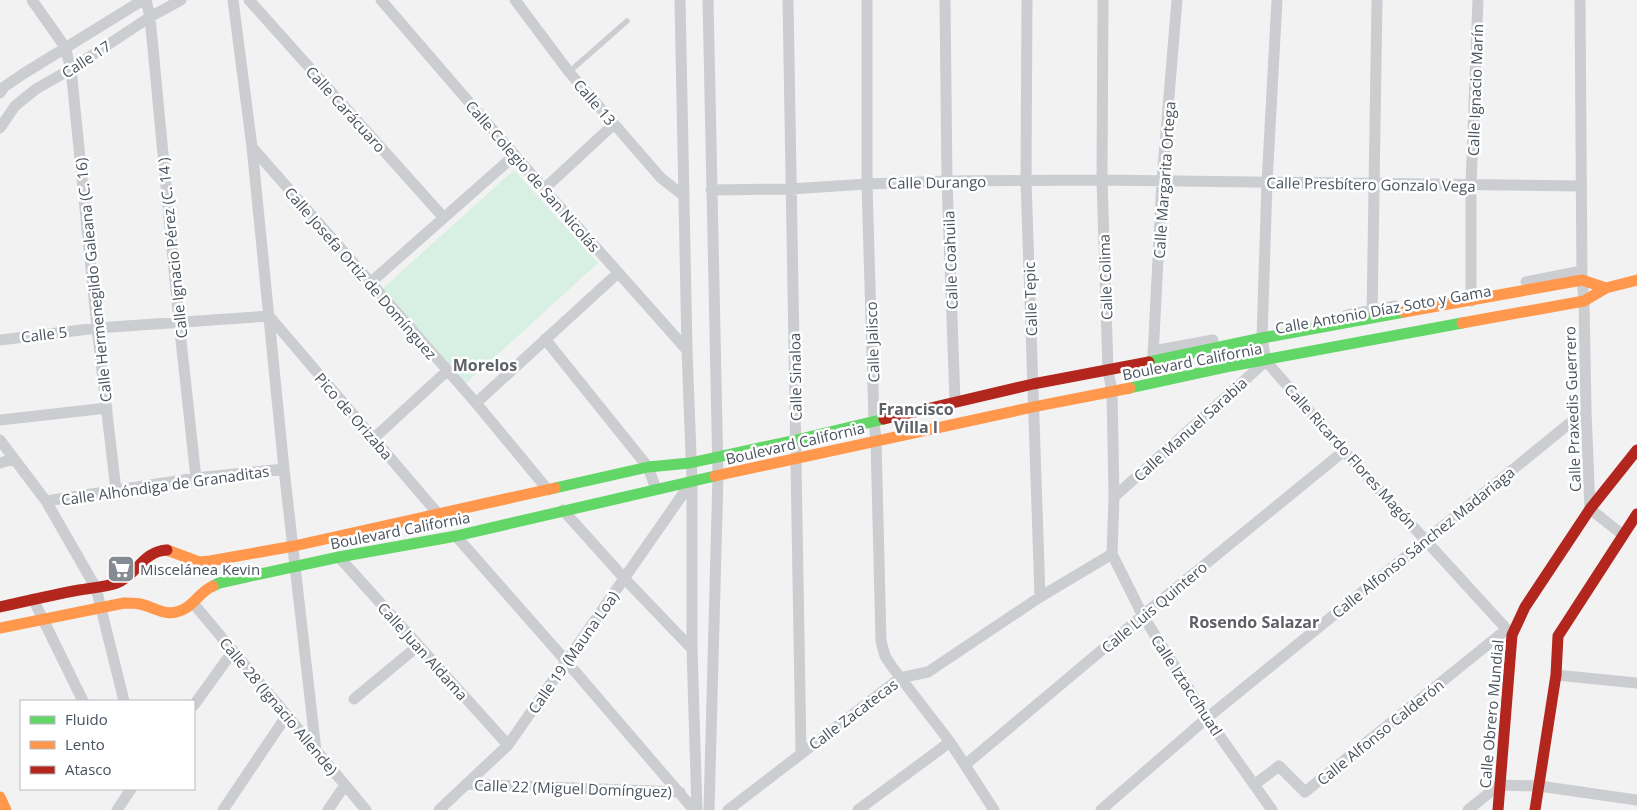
<svg xmlns="http://www.w3.org/2000/svg" width="1637" height="810" font-family="'Open Sans',sans-serif">
<style>
.green{fill:#d8f0e3}
.lines{fill:none;stroke-linecap:round;stroke-linejoin:round}
.lane{stroke:#cccdd0;stroke-width:5.5}
.street{stroke:#cccdd0;stroke-width:11}
.fast{stroke:#63d668;stroke-width:11}
.slow{stroke:#ff974d;stroke-width:11}
.jam{stroke:#b3261e;stroke-width:11}
.labels{text-anchor:middle;dominant-baseline:central;stroke-width:5;stroke-linejoin:round;paint-order:stroke}
.street-label{font-size:15px;fill:#49535e;stroke:#fff}
.poi-label{font-size:15px;fill:#49535e;stroke:#fff;text-anchor:start}
.neighbourhood-label{font-size:16px;font-weight:bold;fill:#5e6166;stroke:#fff}
</style>
<rect width="100%" height="100%" fill="#f2f2f2"/>
<!-- green -->
<path class="green" d="M514,170L598,263L465,384L380,291Z"/>
<g class="lines">
<!-- lane -->
<path class="lane" d="M569,72L627,21"/>
<!-- street -->
<path class="street" d="M32,0L65,47L71,69L97,328L116,490
M146,0L150,17L179,322L196,478
M233,0L252,147L284,469L316,751
M249,0L444,218
M381,0L544,189L687,350
M515,0L569,72L661,178L684,196
M680,0L687,350L692,481V649L697,810
M708,0L718,476L709,810
M788,0L801,753
M867,0V184L874,421L876,440L881,641L885,656L893,668L950,742L994,810
M945,0L947,181L955,401
M1027,0L1026,181L1040,597
M1103,0L1102,180L1108,370L1112,392L1114,497L1112,554L1143,616L1207,718L1272,810
M1277,0L1267,183L1262,338L1266,361L1344,451L1512,635
M1580,0L1582,280L1584,301L1586,410L1590,509L1623,535
M0,93L4,87L23,74L143,0
M0,128L15,106L36,89L71,69L150,17L181,0
M252,147L476,403L548,490
M544,189L614,124
M711,190L790,189L867,184L947,181L1102,180L1580,186
M1526,282L1582,271
M370,283L515,155
M1471,301V185L1478,0
M1347,315L1395,306
M1372,316L1377,0
M545,339L648,467L656,489
M0,340L97,328L269,316L439,515
M1153,351L1213,340
M1153,357L1162,180L1177,0
M476,403L618,273
M0,420L107,408
M373,439L447,371
M0,440L46,501L96,588L124,701
M0,463L14,459
M1114,497L1266,361
M46,501L196,478L284,469
M563,510L624,578L692,649
M456,536L566,661L694,810
M339,557L508,745
M33,599L83,701
M193,603L366,810
M1556,675L1637,683
M354,699L418,646
M194,705L233,651
M965,765L1159,602L1344,451
M466,784L680,792
M1254,785L1279,766L1305,792L1507,629
M117,810L131,789
M223,810L287,715
M328,810L345,785
M439,810L508,745L692,481
M728,810L900,678L928,672L1040,597L1112,554
M858,810L950,742
M1101,810L1207,718L1586,410
M1468,810L1499,785L1539,786L1637,800"/>
<!-- fast -->
<path class="fast" d="M1149,362L1262,338L1404,312
M1130,388L1231,366L1462,323
M555,488L648,467L690,463L796,440L884,419
M213,586L219,583L339,557L456,536L715,476"/>
<!-- slow -->
<path class="slow" d="M1404,312L1582,280L1606,288
M1462,323L1584,301L1606,288L1637,280
M715,476L1033,407L1130,388
M167,550L199,562L210,561L294,546L555,488
M0,628L124,603C129,603 135,603 140,604C158,608 167,619 186,608C197,601 201,591 213,586
M0,797L6,810"/>
<!-- jam -->
<path class="jam" d="M884,419L1033,384L1149,362
M0,607C26,601 53,595 79,590C91,588 105,587 117,583C137,575 143,551 167,550
M1498,810L1512,635L1525,607L1590,509L1637,450
M1535,810L1556,675L1558,636L1637,514"/>
</g>
<!-- icons -->
<defs>
<g id="supermarket-square" transform="scale(1.4375)"><rect x="-9" y="-9" width="18" height="18" rx="4" fill="#848b92" stroke="#fff"/><path d="M-6-5.5h2.5l.6 2H6L4.5 2H-2.5L-4.4-4H-6ZM-1.5 3.2a1.3 1.3 0 1 0 .1 0ZM3 3.2a1.3 1.3 0 1 0 .1 0Z" fill="#fff"/></g>
</defs>
<g fill-rule="evenodd">
<use href="#supermarket-square" x="121" y="569"/>
</g>
<g class="labels">
<!-- street labels -->
<g class="street-label">
<text transform="translate(86 59) rotate(-33)">Calle 17</text>
<text transform="translate(1475 90) rotate(-88)">Calle Ignacio Marín</text>
<text transform="translate(595 102) rotate(49)">Calle 13</text>
<text transform="translate(346 109) rotate(48)">Calle Carácuaro</text>
<text transform="translate(533 176) rotate(49)">Calle Colegio de San Nicolás</text>
<text transform="translate(1164 180) rotate(-86)">Calle Margarita Ortega</text>
<text transform="translate(937 182) rotate(-1)">Calle Durango</text>
<text transform="translate(1371 184) rotate(1)">Calle Presbítero Gonzalo Vega</text>
<text transform="translate(172 248) rotate(-96)">Calle Ignacio Pérez (C. 14 )</text>
<text transform="translate(950 260) rotate(-92)">Calle Coahuila</text>
<text transform="translate(361 273) rotate(49)">Calle Josefa Ortiz de Domínguez</text>
<text transform="translate(1105 277) rotate(-92)">Calle Colima</text>
<text transform="translate(93 280) rotate(-96)">Calle Hermenegildo Galeana (C. 16)</text>
<text transform="translate(1030 299) rotate(-92)">Calle Tepic</text>
<text transform="translate(1383 309) rotate(-10)">Calle Antonio Díaz Soto y Gama</text>
<text transform="translate(44 334) rotate(-7)">Calle 5</text>
<text transform="translate(872 342) rotate(-92)">Calle Jalisco</text>
<text transform="translate(1192 361) rotate(-11)">Boulevard California</text>
<text transform="translate(795 377) rotate(-91)">Calle Sinaloa</text>
<text transform="translate(1572 409) rotate(-92)">Calle Praxedis Guerrero</text>
<text transform="translate(354 416) rotate(49)">Pico de Orizaba</text>
<text transform="translate(1190 429) rotate(-42)">Calle Manuel Sarabia</text>
<text transform="translate(795 443) rotate(-13)">Boulevard California</text>
<text transform="translate(1351 456) rotate(48)">Calle Ricardo Flores Magón</text>
<text transform="translate(165 485) rotate(-8)">Calle Alhóndiga de Granaditas</text>
<text transform="translate(400 530) rotate(-11)">Boulevard California</text>
<text transform="translate(1423 542) rotate(-39)">Calle Alfonso Sánchez Madariaga</text>
<text transform="translate(1154 607) rotate(-40)">Calle Luis Quintero</text>
<text transform="translate(423 651) rotate(48)">Calle Juan Aldama</text>
<text transform="translate(573 652) rotate(-55)">Calle 19 (Mauna Loa)</text>
<text transform="translate(1187 685) rotate(57)">Calle Iztaccíhuatl</text>
<text transform="translate(279 706) rotate(50)">Calle 28 (Ignacio Allende)</text>
<text transform="translate(853 714) rotate(-37)">Calle Zacatecas</text>
<text transform="translate(1491 714) rotate(-85)">Calle Obrero Mundial</text>
<text transform="translate(1380 732) rotate(-39)">Calle Alfonso Calderón</text>
<text transform="translate(573 788) rotate(2)">Calle 22 (Miguel Domínguez)</text>
</g>
<!-- poi labels -->
<g class="poi-label">
<text x="140" y="569">Miscelánea Kevin</text>
</g>
<!-- neighbourhood labels -->
<g class="neighbourhood-label">
<text x="485" y="365">Morelos</text>
<text x="916" y="409">Francisco<tspan x="916" dy="18">Villa I</tspan></text>
<text x="1254" y="622">Rosendo Salazar</text>
</g>
</g>
<!-- legend -->
<rect x="20" y="700" width="175" height="90" fill="#ffffff" stroke="#b6babf"/>
<rect x="30" y="716" width="25" height="8" fill="#63d668" stroke="#b6babf"/>
<text x="65" y="725" font-size="15" fill="#49535e">Fluido</text>
<rect x="30" y="741" width="25" height="8" fill="#ff974d" stroke="#b6babf"/>
<text x="65" y="750" font-size="15" fill="#49535e">Lento</text>
<rect x="30" y="766" width="25" height="8" fill="#b3261e" stroke="#b6babf"/>
<text x="65" y="775" font-size="15" fill="#49535e">Atasco</text>
</svg>
